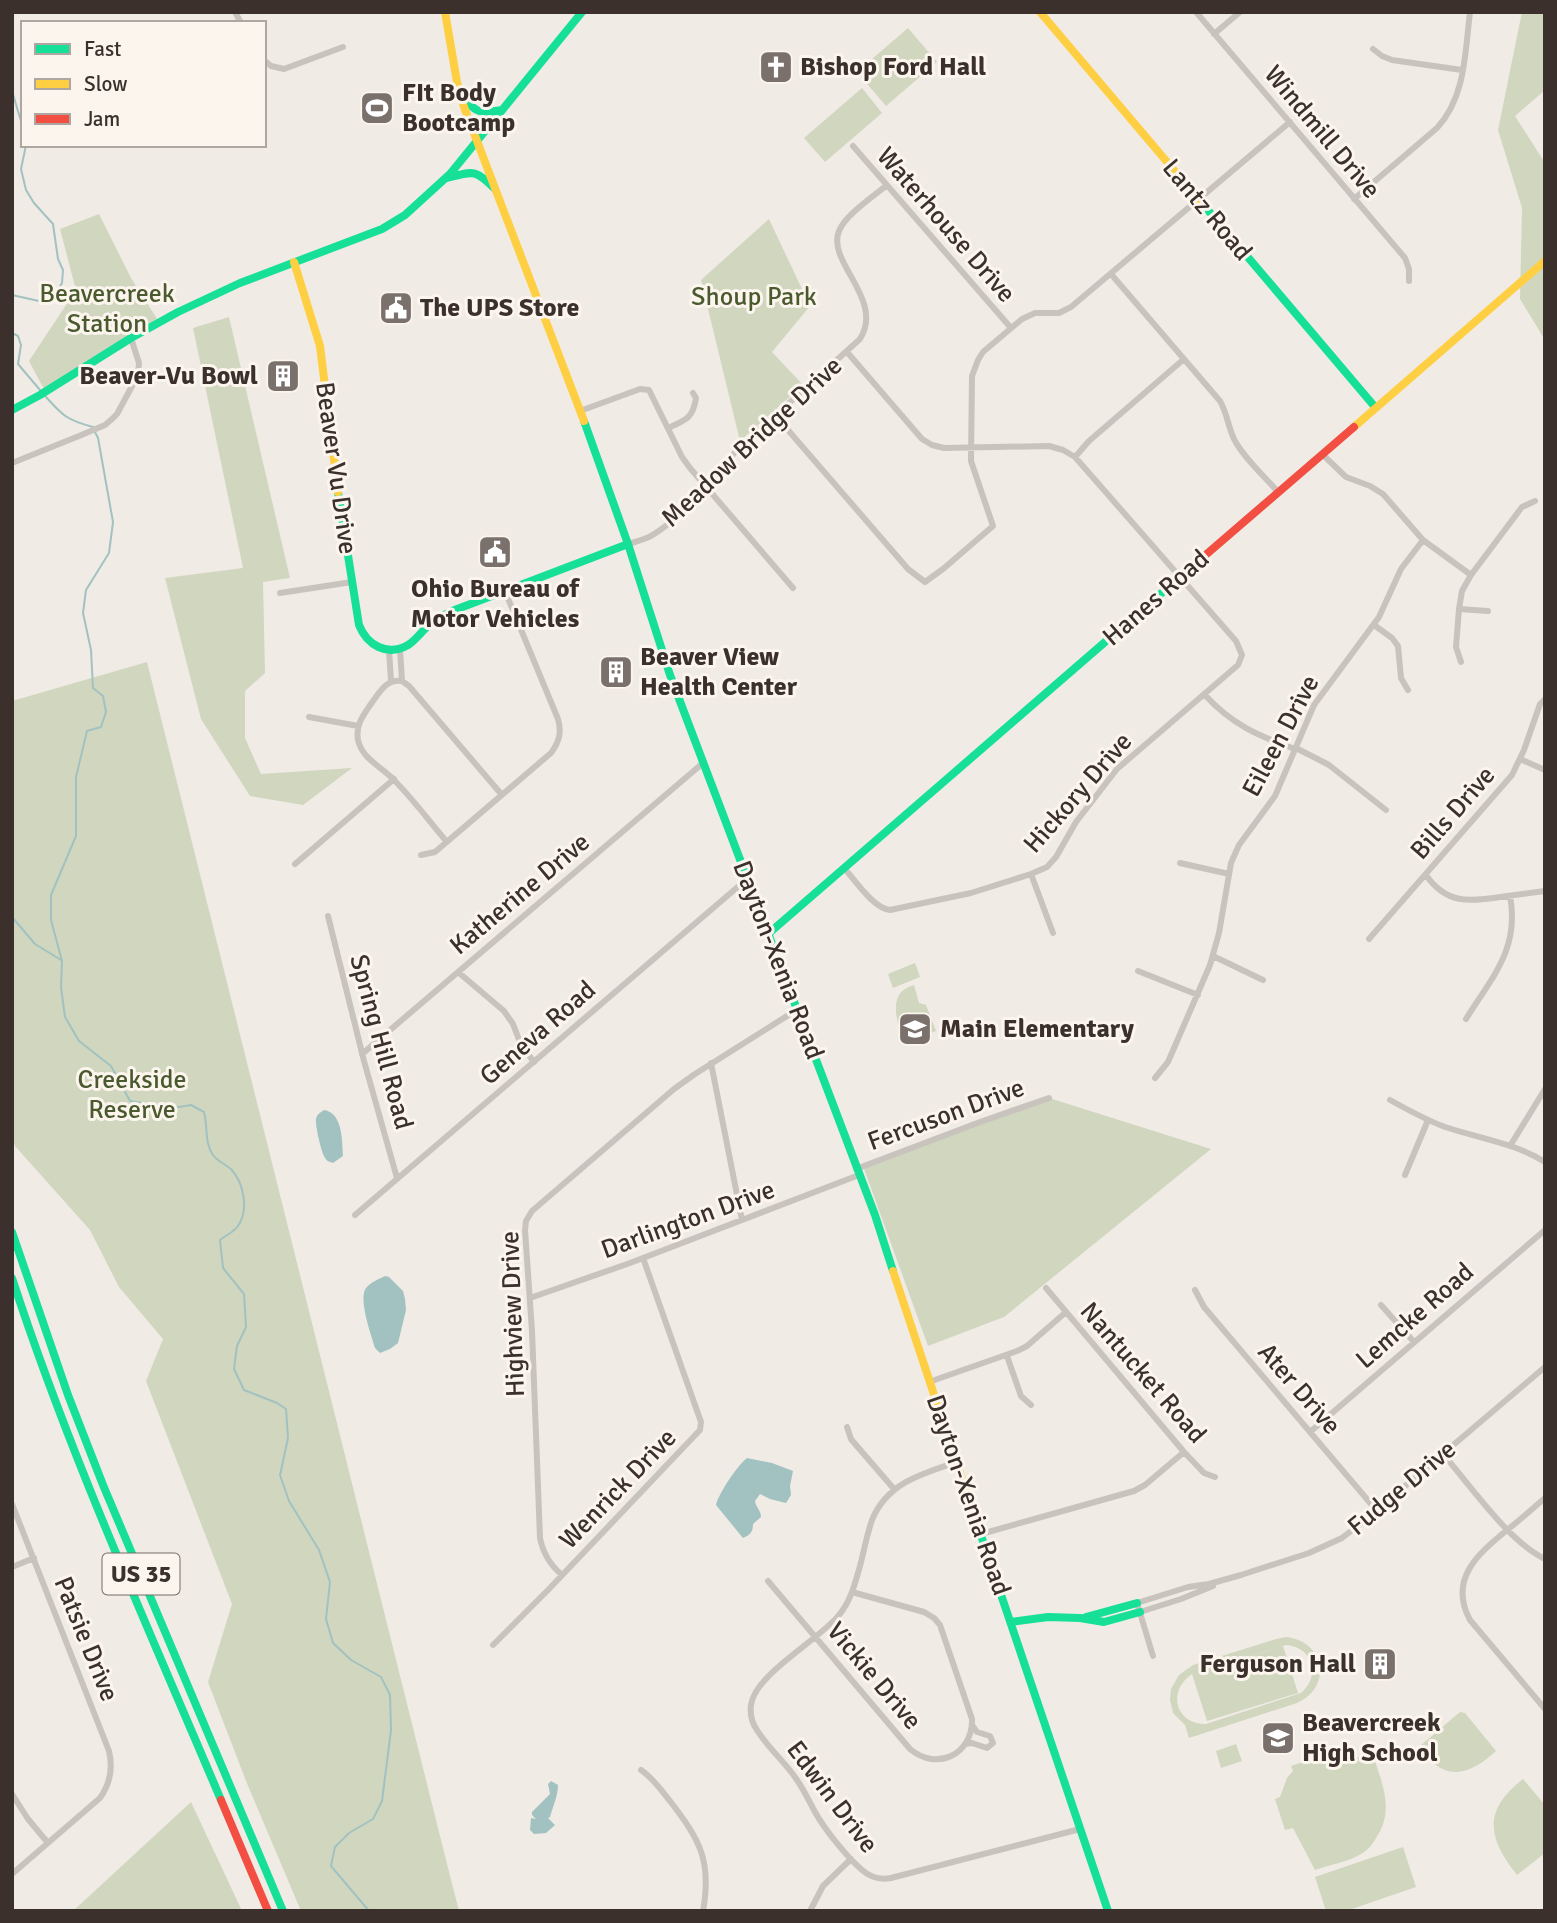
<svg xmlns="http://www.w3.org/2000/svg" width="1557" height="1923" font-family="Signika,sans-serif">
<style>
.green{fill:#d1d6bf;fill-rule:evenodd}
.water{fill:#a1c2c1}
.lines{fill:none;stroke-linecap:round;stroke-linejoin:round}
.stream{stroke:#a1c2c1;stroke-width:2}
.street{stroke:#c9c3be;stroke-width:6}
.fast{stroke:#16e098;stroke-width:8}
.slow{stroke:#ffcf43;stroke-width:8}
.jam{stroke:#f24e42;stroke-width:8}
.labels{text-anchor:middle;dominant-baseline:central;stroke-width:6;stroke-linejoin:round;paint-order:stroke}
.shield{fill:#fbf5ee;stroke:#756b66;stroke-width:2}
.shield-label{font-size:24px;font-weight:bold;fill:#3b302b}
.poi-label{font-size:26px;font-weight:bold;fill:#3b302b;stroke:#fbf5ee;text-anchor:start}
.street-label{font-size:26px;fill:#3b302b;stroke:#fbf5ee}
.park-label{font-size:26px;fill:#4a5a2e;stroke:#fbf5ee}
</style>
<rect width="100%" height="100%" fill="#f0ebe5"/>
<!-- green -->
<path class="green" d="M1522,12H1545V90L1515,116L1545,163V340L1520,299L1522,208L1498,130Z
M908,28L937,62L886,106L857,72Z
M862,88L882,113L825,162L804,138Z
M99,214L131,278L159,322L45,391L29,361L76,290L60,229Z
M769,219L810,306L772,352L803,385L740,441L701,280Z
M229,317L290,578L263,582L265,673L245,691V738L261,774L352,768L303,805L250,796L201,719L165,578L243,568L193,328Z
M147,662L443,1848L459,1911H301L246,1781L208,1682L232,1604L146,1381L163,1339L119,1287L90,1230L15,1146L12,1137V701Z
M915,963L920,977L893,988L888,974Z
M914,985L919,1003L926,1005L936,1031L904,1043C898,1023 885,993 914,985Z
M1049,1098L1211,1149L1004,1317L928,1346L863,1166Z
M1286,1637C1325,1641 1333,1687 1297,1703L1189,1738L1185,1725L1173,1713L1170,1700L1171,1689L1179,1675L1193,1665L1276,1639ZM1286,1645C1313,1647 1321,1676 1301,1693L1206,1724C1175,1724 1167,1691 1192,1674L1207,1721L1298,1693L1283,1646L1193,1674Z
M1460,1712L1465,1713L1496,1751C1480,1766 1456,1782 1435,1764C1429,1759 1424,1753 1419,1747Z
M1236,1744L1242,1761L1221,1768L1216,1751Z
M1323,1755L1326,1762L1373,1755C1382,1783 1395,1811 1376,1838C1373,1844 1367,1851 1361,1854C1348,1862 1329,1865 1315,1870L1293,1828L1285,1830L1275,1799L1280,1797L1287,1778L1293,1771L1291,1766Z
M1523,1779L1545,1805V1853L1517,1875C1488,1838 1482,1811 1523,1779Z
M191,1802L242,1911H73Z
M1403,1847L1416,1887L1346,1911H1326L1315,1877Z"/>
<!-- water -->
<path class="water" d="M324,1110C343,1113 342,1141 343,1156L333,1163C328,1161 327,1162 324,1156C321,1150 315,1125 316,1119C317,1114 320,1113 324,1110Z
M385,1276L389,1277L403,1291L405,1299L406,1310L398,1343L390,1349L380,1353L375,1348C371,1334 358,1299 366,1288C371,1282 379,1279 385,1276Z
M747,1458L772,1463L793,1471L790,1486L791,1495L786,1503L770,1499L760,1494L755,1501C756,1508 761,1510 761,1517L753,1524C753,1532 750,1535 743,1538L716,1505C719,1493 737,1466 747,1458Z
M551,1781L558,1785C558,1796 553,1806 550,1817L548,1818L555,1825L546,1833L534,1834L530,1830L531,1818L536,1819L532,1815V1812L550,1794L548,1784Z"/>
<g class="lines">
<!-- stream -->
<path class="stream" d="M12,91L23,128
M12,295L39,301L55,295L62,283L63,270L58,259L53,224L34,203L26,190L21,169L26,145
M12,333L18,336L21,345L18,364L40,390
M46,397C63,416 67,420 93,427
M95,432L98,438L113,522L109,553L86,590L83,613L91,650L93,688L103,696L106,712L101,727L87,731L76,777V836L51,895V920L62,961L61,987L65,1017L79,1041L111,1066L130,1101L173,1108L191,1105L204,1112C208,1126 204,1142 213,1155C217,1161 225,1164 231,1169C244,1183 249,1210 238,1226C234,1232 226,1235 220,1240L223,1268L244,1294L246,1327L237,1346L234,1369L244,1390L277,1403L286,1409L288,1438L280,1475L289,1501L319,1550L330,1582L326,1619L333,1643L351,1660L381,1677L390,1695L391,1730L382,1801L373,1819L349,1833L335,1847L331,1866L369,1911
M12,917L35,944L61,960"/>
<!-- street -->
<path class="street" d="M235,12L241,23
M1196,12L1405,258L1409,269V281
M1214,34L1240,12
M1373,49L1382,56L1392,60L1462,70
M264,60L271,66L284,69L343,47
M853,146L1011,328
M1354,199L1437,128C1466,97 1465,51 1470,12
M1111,274L1220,401C1227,413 1228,426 1234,439C1243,457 1264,476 1278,492
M580,411L640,389L649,390L682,457L690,468L793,588
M775,415L908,569L925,582L943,569L993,526L971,461L972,376L978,360L983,352L1022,319L1035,313H1059L1071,307L1290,122
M668,428C686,420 693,418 696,398L693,393
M1322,454L1346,477L1370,486L1383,494L1423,540L1471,575
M1075,457L1089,441L1184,359
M12,463L79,436L105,425L112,419L117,414L138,375L139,363L131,338
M628,544C635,542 642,540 649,537C663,530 706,494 716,481C724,471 728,459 737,450L860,339C885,299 826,262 839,231C845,215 874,196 887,185
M280,593L352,582
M1459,609L1488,611
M1374,625L1392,638L1398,646L1401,678L1408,690
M400,649L402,681L409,686L502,795
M389,650L391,681
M1461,662L1456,647L1459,609L1462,591L1471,575L1522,507L1535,501
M402,681C387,679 381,690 373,701C365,713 355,724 358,740C362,759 382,767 394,780C413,799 429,821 447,842
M1204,694C1231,724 1258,736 1295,749
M309,717L358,726
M1296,748L1329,765L1386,810
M1520,759L1545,770
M421,855L435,852L551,753C559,742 562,733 558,719L505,591
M1180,863L1229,874
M295,864L394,779
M844,868C856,881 873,908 890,910L971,893L1031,874L1047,867L1056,857L1076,822L1117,769L1238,665L1242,655L1236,641L1075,457L1063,450L1049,446L944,448L932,445L922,439L847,352
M1031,874L1053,933
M1426,875C1446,904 1469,902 1500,897C1515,895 1530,893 1545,891
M328,916L364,1061L397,1178
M1369,939L1512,775L1524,750L1540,704L1545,699
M1213,956L1263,980
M1138,971L1198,995
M458,972L504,1011L513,1024L521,1045L534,1062
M1466,1019C1492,977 1520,949 1510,896
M362,1054L703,763
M711,1063L742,1220
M1155,1078L1168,1062L1210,965L1219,933L1231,863L1239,845L1275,796L1314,705L1379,617L1401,569L1423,540
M1390,1100C1408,1110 1426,1120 1445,1127C1478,1138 1515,1143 1545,1162
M1510,1146L1545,1089
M856,1169L980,1122L1049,1098
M1405,1175L1428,1120
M355,1215L747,879
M1046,1288L1184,1452L1204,1473L1215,1477
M1195,1290L1204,1307L1377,1511
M530,1298L630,1263L859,1175
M1381,1305L1414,1342
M1007,1356L1021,1396L1031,1405
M929,1382L1017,1351L1027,1346L1066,1312
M847,1427L851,1439L856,1445L894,1489
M1310,1432L1545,1230
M1443,1454C1470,1485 1509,1542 1545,1559
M957,1462C923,1473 887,1483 872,1520C867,1534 864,1551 860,1566C855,1583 851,1601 839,1615C819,1640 755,1674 751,1705C750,1713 752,1723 757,1730C768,1748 785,1762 797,1780C804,1790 809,1801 815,1812C825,1830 847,1857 862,1870C871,1878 880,1880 891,1878L1080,1829
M1545,1498C1532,1509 1520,1520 1507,1530C1478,1554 1448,1579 1470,1620L1545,1709
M12,1504L109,1751C113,1768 110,1784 100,1798L12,1874
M981,1534L1134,1491L1145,1485L1184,1452
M12,1567L34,1558
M562,1575C550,1565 543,1553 540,1538L532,1331L525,1230L526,1221L532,1211L674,1089L695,1074L798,1009
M768,1581L910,1749C937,1772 973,1754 972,1719L940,1625L934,1618L924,1612L852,1592
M1140,1612L1181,1599L1213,1586
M493,1645L549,1589L700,1430L701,1422L643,1258
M1153,1656L1137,1603L1188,1587L1209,1584L1241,1575L1309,1553L1342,1538L1364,1521L1545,1367
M965,1744L972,1743L987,1748L993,1743L990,1736L977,1732L972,1725
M641,1770C653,1778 661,1790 670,1801C700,1840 712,1861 703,1911
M12,1794L28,1819L48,1843
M810,1911L823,1886L851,1859"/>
<!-- fast -->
<path class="fast" d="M460,94C477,113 477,114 502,110
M447,178C474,171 475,169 495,189
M1201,202L1375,407
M12,410L40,395L131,338L178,312L240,283L382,229L405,215L450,174L582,12
M584,421L628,544L670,675L875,1215L893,1271
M338,492L359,625C367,645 387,657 408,645C416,640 421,632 428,626C435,619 444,615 452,611L628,544
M768,934L1187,571
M12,1232L68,1395L103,1485L283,1911
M12,1278C70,1456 148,1627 221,1800
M969,1500L1108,1911
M1086,1617L1137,1603
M1011,1622L1048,1617L1080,1618L1104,1622L1140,1612"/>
<!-- slow -->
<path class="slow" d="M445,12L457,82L464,107L584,421
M1040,12L1201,202
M294,262L320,346L338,492
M1354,427L1545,261
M893,1271L969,1500"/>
<!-- jam -->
<path class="jam" d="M1187,571L1354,427
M221,1800L268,1911"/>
</g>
<!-- icons -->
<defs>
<g id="church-square" transform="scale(1.75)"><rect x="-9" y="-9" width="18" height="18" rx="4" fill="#7a716c" stroke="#fbf5ee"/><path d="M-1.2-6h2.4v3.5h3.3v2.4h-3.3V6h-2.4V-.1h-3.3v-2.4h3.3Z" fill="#fff"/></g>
<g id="stadium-square" transform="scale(1.75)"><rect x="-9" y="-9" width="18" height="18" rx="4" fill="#7a716c" stroke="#fbf5ee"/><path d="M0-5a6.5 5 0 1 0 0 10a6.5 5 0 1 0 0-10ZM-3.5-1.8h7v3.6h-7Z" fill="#fff"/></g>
<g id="civic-square" transform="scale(1.75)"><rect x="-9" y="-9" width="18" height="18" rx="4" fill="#7a716c" stroke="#fbf5ee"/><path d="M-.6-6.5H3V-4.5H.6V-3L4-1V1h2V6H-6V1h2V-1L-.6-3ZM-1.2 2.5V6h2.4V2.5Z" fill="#fff"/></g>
<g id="building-square" transform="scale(1.75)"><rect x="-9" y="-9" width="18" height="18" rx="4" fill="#7a716c" stroke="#fbf5ee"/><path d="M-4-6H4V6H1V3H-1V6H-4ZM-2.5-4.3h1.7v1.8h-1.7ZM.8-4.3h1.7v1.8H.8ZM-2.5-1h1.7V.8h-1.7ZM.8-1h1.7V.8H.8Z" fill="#fff"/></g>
<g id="school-square" transform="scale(1.75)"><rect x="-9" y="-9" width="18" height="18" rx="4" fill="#7a716c" stroke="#fbf5ee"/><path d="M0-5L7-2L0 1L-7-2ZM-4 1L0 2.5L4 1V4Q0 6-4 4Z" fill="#fff"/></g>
</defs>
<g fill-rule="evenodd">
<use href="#church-square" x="776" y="67"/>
<use href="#stadium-square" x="377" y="108"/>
<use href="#civic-square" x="396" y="308"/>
<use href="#building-square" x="283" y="376"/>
<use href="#civic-square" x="495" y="552"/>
<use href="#building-square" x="616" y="672"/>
<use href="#school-square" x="915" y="1029"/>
<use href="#building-square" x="1380" y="1664"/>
<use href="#school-square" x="1278" y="1738"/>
</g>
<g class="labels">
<!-- shield labels -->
<rect class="shield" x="102.5" y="1553.5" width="77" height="41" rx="5"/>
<g class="shield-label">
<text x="141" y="1574">US 35</text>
</g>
<!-- poi labels -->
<g class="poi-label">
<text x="800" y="67">Bishop Ford Hall</text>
<text x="402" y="93">FIt Body<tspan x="402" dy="30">Bootcamp</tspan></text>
<text x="420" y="308">The UPS Store</text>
<text x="258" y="376" text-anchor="end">Beaver-Vu Bowl</text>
<text x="495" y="589" text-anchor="middle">Ohio Bureau of<tspan x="495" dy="30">Motor Vehicles</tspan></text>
<text x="640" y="657">Beaver View<tspan x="640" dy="30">Health Center</tspan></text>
<text x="940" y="1029">Main Elementary</text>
<text x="1356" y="1664" text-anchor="end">Ferguson Hall</text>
<text x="1302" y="1723">Beavercreek<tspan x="1302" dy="30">High School</tspan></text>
</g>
<!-- street labels -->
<g class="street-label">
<text transform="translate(1322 132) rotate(50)">Windmill Drive</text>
<text transform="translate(1207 210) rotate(50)">Lantz Road</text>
<text transform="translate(946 225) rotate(49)">Waterhouse Drive</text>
<text transform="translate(752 442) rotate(-43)">Meadow Bridge Drive</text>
<text transform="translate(336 468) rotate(82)">Beaver Vu Drive</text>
<text transform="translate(1156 598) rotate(-41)">Hanes Road</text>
<text transform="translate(1281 736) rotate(-62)">Eileen Drive</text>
<text transform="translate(1078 793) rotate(-49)">Hickory Drive</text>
<text transform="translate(1453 813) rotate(-49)">Bills Drive</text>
<text transform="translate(520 894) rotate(-40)">Katherine Drive</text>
<text transform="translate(778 960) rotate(69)">Dayton-Xenia Road</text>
<text transform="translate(538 1033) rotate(-41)">Geneva Road</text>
<text transform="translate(381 1042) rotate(75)">Spring Hill Road</text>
<text transform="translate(946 1115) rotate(-20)">Fercuson Drive</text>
<text transform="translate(688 1220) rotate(-20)">Darlington Drive</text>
<text transform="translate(513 1314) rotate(-92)">Highview Drive</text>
<text transform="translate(1415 1316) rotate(-41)">Lemcke Road</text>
<text transform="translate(1143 1373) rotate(49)">Nantucket Road</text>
<text transform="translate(1299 1389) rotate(49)">Ater Drive</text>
<text transform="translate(1402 1488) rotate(-40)">Fudge Drive</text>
<text transform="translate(618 1489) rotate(-46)">Wenrick Drive</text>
<text transform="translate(968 1495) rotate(71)">Dayton-Xenia Road</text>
<text transform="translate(86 1639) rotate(68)">Patsie Drive</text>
<text transform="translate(874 1676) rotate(50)">Vickie Drive</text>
<text transform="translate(832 1797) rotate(53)">Edwin Drive</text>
</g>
<!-- park labels -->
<g class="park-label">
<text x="107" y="294">Beavercreek<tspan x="107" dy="30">Station</tspan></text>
<text x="754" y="297">Shoup Park</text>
<text x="132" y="1080">Creekside<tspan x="132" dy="30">Reserve</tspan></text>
</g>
</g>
<!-- border -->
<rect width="1557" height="1923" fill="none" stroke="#3b302b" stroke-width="28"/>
<!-- legend -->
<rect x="21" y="21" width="245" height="126" fill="#fbf5ee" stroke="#aea6a0" stroke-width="2"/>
<rect x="35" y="44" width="35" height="10" fill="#16e098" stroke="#aea6a0" stroke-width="2"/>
<text x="84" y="56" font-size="21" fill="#3b302b">Fast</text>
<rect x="35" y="79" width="35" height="10" fill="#ffcf43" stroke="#aea6a0" stroke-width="2"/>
<text x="84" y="91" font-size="21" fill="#3b302b">Slow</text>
<rect x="35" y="114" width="35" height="10" fill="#f24e42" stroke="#aea6a0" stroke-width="2"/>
<text x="84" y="126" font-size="21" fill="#3b302b">Jam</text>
</svg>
